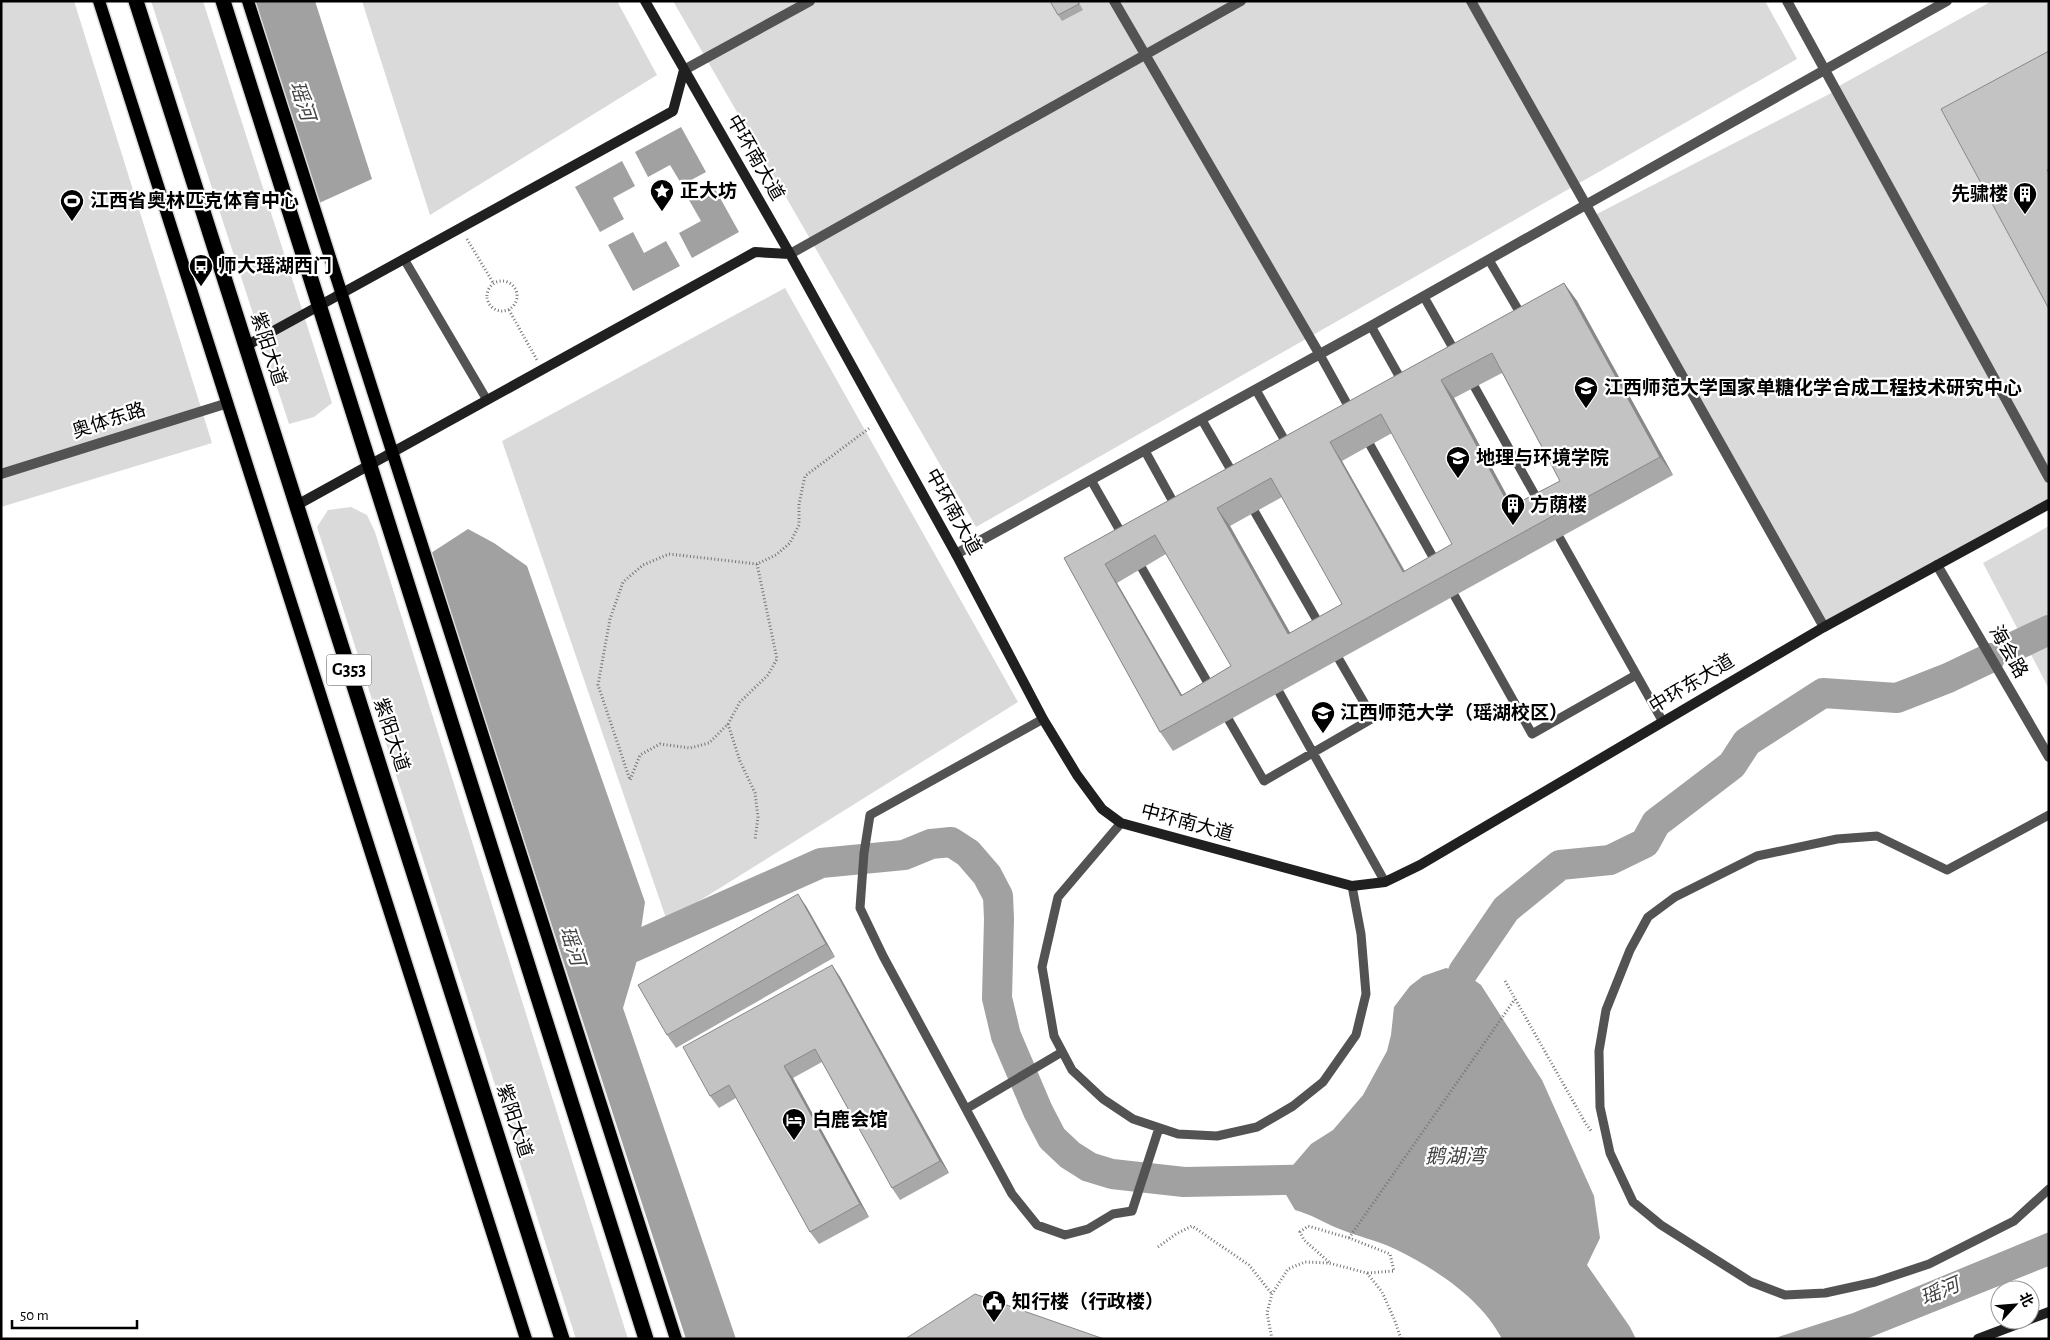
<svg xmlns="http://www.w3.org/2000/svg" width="2050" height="1340" font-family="'Alegreya Sans','Noto Sans SC',sans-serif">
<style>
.green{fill:#dadada}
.water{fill:#a1a1a1}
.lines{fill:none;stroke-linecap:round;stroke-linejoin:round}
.river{stroke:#a1a1a1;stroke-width:30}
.primary-casing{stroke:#dbdbdb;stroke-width:15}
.highway-casing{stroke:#dbdbdb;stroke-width:18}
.path{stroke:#757575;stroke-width:3;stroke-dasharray:1 2.5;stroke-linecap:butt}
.lane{stroke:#535353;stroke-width:9}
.street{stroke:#535353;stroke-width:10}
.secondary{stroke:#202020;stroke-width:10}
.primary{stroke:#000;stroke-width:12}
.highway{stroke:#000;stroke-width:15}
.wall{fill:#a8a8a8;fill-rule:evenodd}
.shaded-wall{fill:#888}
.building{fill:#c3c3c3;stroke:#888;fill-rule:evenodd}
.labels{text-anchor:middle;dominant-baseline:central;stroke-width:4.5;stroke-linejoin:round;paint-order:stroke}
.shield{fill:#fff;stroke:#4c4c4c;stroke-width:1}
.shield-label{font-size:18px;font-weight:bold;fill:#000}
.street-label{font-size:19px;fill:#000;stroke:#fff}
.poi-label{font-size:19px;font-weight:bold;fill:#000;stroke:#fff;text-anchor:start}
.water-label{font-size:20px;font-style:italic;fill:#424242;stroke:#fff}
</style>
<rect width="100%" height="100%" fill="#fff"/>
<!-- green -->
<path class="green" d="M1,1H74L212,443L1,507Z
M151,1H203L332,403L314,417L289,424Z
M362,1H617L657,75L430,215Z
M673,1H1765L1797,59L976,527Z
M1992,1H2049V504L1824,627L1593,216L1837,90L1839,86Z
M785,288L1018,702L667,921L502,441Z
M351,507L367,515L375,532L628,1339H576L317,527L328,510Z
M2049,526V689L1983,563Z"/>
<!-- water -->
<path class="water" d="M253,1H315L372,179L317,204Z
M681,127L706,172L682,185L670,165L648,177L635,152Z
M622,161L635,186L613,198L624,219L600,232L575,187Z
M714,187L739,232L692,258L679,233L701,221L689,200Z
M633,232L644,253L666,241L680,266L633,291L608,245Z
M468,529L494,543L527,566L645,902L636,964L623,1008L736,1339H686L431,553Z
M1446,968L1463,972L1481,985L1542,1080L1594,1196L1600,1238L1587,1265L1630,1327L1636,1339H1502C1481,1298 1434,1268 1395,1249C1376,1240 1356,1236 1337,1228C1323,1222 1310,1214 1295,1210L1285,1193L1287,1172L1311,1144L1333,1130L1363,1095L1387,1051L1391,1035L1394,1007L1410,986L1423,976Z
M2049,1232V1266L1866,1339H1772L1853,1313Z"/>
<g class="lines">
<!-- river -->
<path class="river" d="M2015,646L2049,630
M602,961L821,863L904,855L931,844L951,842L968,853L987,875L998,896L999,919L997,998L1006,1036L1038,1111L1052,1138L1070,1155L1089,1167L1112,1174L1184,1182L1328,1179
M1463,972L1506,909L1560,865L1610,860L1645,843L1656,823L1732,765L1747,742L1823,693L1897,698L1948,678L1990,658"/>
<!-- primary casing -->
<g class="primary-casing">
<path id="primary" d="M99,1L526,1339
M248,1L676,1339"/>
</g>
<!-- highway casing -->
<g class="highway-casing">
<path id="highway" d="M136,1L562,1339
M223,1L646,1339"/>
</g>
<!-- path -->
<path class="path" d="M467,239L494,284
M487 296a15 15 0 1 1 30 0a15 15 0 1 1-30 0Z
M509,310L537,360
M757,564L777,659L768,675L740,702L728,724L709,743L690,748L660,744L640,755L630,780L598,685L610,619L623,582L643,565L669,554L757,564L776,555L790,543L799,525V504L805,476L871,427
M728,724L740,761L755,793L758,817L755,840
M1505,981L1586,1124L1592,1132
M1349,1238L1515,999
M1158,1247L1176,1234L1192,1226L1249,1265L1272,1294
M1329,1262L1304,1240L1300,1232L1308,1226L1349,1238L1390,1254L1394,1271L1367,1273
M1272,1339L1267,1313L1272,1294L1288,1269L1305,1262L1329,1263L1367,1273L1382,1292L1395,1321L1401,1339"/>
<!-- lane -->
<path class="lane" d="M404,259L487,400
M1489,260L1523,318
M1424,297L1457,355
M1371,326L1403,383
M1320,355L1351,411
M1469,377L1540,504
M1256,390L1288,446
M1202,420L1235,477
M1365,436L1438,566
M1145,451L1176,507
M1091,480L1123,536
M1249,502L1322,629
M1554,528L1663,722
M1136,558L1212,690
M1449,586L1532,734L1636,675
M1274,683L1385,882
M1223,710L1264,781L1373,718L1333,649
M1043,719L870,815L864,853L860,908L883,956L1012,1194L1037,1225L1065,1235L1088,1229L1113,1214L1132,1211L1159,1128
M2049,815L1947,870L1877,836L1837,839L1757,856L1675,897L1648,917L1630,950L1606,1010L1599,1051L1600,1107L1610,1153L1633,1202L1661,1225L1751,1282L1785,1295L1825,1293L1875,1282L1929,1264L2014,1221L2049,1189
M1121,823L1058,897L1042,967L1054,1036L1072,1070L1103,1099L1133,1119L1178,1134L1217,1136L1257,1127L1293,1106L1323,1082L1356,1035L1366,994L1361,934L1352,886
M966,1109L1062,1052"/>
<!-- street -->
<path class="street" d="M1114,1L1320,355
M1471,1L1824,627
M1787,1L2049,478
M684,70L810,1
M790,254L1241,1
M1,474L228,403
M956,554L1371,326L1947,1
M1937,565L2049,757"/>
<!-- secondary -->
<path class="secondary" d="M645,1L790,254L881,419L956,554L1043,719L1077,775L1102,809L1121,823L1352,886L1385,882L1420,865L1824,627L2049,504
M246,346L673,111L684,70
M297,505L755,252L790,254
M2030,1319L2049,1312
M1978,1339L2028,1320"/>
<!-- primary -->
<use href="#primary" class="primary"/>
<!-- highway -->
<use href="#highway" class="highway"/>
</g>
<!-- wall -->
<path class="wall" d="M1078,1L1083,10L1062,21L1058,15Z
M1564,283L1577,301L1673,475L1173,751L1160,732L1064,558ZM1502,373L1560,481L1512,506L1454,398ZM1392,433L1452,544L1405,571L1342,461ZM1282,497L1342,604L1290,633L1230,526ZM1166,554L1231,666L1182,695L1117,583Z
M806,906L835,957L676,1048L667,1035Z
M832,965L840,977L949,1173L900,1200L892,1188L822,1062L793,1078L869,1217L819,1244L810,1232L736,1098L719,1108L710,1096Z"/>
<!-- shaded-wall -->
<path class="shaded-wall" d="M1564,283L1577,301L1673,475L1660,457Z
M1441,380L1454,398L1523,525L1510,507Z
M1330,442L1342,461L1415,590L1403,572Z
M1217,508L1230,526L1301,652L1288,634Z
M1105,564L1117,583L1193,714L1181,696Z
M798,894L806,906L835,957L826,944Z
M832,965L840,977L949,1173L940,1161Z
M784,1066L793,1078L869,1217L860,1204Z"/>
<!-- building -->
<path class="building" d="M1050,1H1078L1079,4L1058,15Z
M2049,51V169L2047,170L2049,173V309L1941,109Z
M1564,283L1660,457L1160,732L1064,558ZM1492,353L1560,481L1510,507L1441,380ZM1381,414L1452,544L1403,572L1330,442ZM1271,478L1342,604L1288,634L1217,508ZM1155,535L1231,666L1181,696L1105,564Z
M798,894L826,944L667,1035L638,985Z
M832,965L940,1161L892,1188L815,1049L784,1066L860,1204L810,1232L729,1085L710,1096L683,1047Z
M975,1294L1104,1339H905Z"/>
<!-- icons -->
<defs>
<g id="sight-pin" transform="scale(1.25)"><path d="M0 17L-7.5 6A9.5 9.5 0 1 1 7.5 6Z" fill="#000" stroke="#fff"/><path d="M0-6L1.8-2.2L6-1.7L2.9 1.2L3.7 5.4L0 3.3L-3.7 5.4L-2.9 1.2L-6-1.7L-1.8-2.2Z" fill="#fff"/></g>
<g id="building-pin" transform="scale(1.25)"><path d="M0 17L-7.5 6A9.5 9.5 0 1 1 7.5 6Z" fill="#000" stroke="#fff"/><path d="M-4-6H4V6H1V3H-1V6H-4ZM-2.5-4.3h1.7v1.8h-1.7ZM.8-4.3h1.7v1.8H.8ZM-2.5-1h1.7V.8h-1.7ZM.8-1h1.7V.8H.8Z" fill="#fff"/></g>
<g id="stadium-pin" transform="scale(1.25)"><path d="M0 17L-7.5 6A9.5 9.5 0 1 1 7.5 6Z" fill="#000" stroke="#fff"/><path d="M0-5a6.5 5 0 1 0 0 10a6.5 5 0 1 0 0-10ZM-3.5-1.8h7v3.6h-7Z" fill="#fff"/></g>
<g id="bus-pin" transform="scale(1.25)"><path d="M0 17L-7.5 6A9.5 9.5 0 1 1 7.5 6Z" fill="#000" stroke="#fff"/><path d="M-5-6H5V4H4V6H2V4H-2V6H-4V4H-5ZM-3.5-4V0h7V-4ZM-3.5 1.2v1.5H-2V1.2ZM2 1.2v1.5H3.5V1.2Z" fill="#fff"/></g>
<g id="university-pin" transform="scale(1.25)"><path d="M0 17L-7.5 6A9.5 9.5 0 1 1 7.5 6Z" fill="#000" stroke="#fff"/><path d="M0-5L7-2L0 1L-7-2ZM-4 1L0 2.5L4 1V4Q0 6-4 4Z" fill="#fff"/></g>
<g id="hotel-pin" transform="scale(1.25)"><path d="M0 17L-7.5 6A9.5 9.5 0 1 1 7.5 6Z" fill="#000" stroke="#fff"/><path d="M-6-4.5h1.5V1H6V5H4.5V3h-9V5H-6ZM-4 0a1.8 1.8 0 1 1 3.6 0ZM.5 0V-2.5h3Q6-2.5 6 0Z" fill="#fff"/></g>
<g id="civic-pin" transform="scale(1.25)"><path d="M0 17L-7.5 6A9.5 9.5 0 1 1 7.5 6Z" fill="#000" stroke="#fff"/><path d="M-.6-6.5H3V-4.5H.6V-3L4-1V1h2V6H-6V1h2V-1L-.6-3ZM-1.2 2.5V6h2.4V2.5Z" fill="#fff"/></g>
</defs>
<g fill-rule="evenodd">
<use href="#sight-pin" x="662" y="191"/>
<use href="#building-pin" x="2025" y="194"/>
<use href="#stadium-pin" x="72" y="201"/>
<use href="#bus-pin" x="201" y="266"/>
<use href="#university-pin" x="1586" y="388"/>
<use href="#university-pin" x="1458" y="458"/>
<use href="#building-pin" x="1513" y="505"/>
<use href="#university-pin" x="1323" y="713"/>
<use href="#hotel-pin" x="794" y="1120"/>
<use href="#civic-pin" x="994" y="1302"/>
</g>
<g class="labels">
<!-- shield labels -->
<rect class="shield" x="326.5" y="654.5" width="45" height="31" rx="4"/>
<g class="shield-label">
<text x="349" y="670">G353</text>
</g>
<!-- street labels -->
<g class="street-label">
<text transform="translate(755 158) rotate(60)">中环南大道</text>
<text transform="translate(268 349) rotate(72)">紫阳大道</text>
<text transform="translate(109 421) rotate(-18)">奥体东路</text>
<text transform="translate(953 512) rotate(61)">中环南大道</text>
<text transform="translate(2008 652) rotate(60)">海会路</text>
<text transform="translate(1692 684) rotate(-31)">中环东大道</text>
<text transform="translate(391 735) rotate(72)">紫阳大道</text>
<text transform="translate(1187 823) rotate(15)">中环南大道</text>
<text transform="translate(514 1121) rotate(72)">紫阳大道</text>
</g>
<!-- poi labels -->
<g class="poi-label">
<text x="680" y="191">正大坊</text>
<text x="2008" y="194" text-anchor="end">先骕楼</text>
<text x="90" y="201">江西省奥林匹克体育中心</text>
<text x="218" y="266">师大瑶湖西门</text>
<text x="1604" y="388">江西师范大学国家单糖化学合成工程技术研究中心</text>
<text x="1476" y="458">地理与环境学院</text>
<text x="1530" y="505">方荫楼</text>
<text x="1340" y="713">江西师范大学（瑶湖校区）</text>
<text x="812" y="1120">白鹿会馆</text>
<text x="1012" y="1302">知行楼（行政楼）</text>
</g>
<!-- water labels -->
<g class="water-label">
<text transform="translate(302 101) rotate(72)">瑶河</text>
<text transform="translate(572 946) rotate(72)">瑶河</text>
<text x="1455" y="1157">鹅湖湾</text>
<text transform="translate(1940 1292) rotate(-23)">瑶河</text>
</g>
</g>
<!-- border -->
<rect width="2050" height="1340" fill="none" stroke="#000000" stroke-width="5"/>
<!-- north arrow -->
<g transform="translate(2015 1305) rotate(64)"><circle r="24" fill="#ffffff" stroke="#999999"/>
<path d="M0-4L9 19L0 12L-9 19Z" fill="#000000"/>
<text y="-8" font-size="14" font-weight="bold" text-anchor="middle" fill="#000000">北</text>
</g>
<!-- scale -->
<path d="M12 1320v8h125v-8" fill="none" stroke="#000000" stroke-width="2.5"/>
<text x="20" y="1320" font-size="15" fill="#000000" stroke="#ffffff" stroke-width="4" paint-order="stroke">50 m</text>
</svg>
